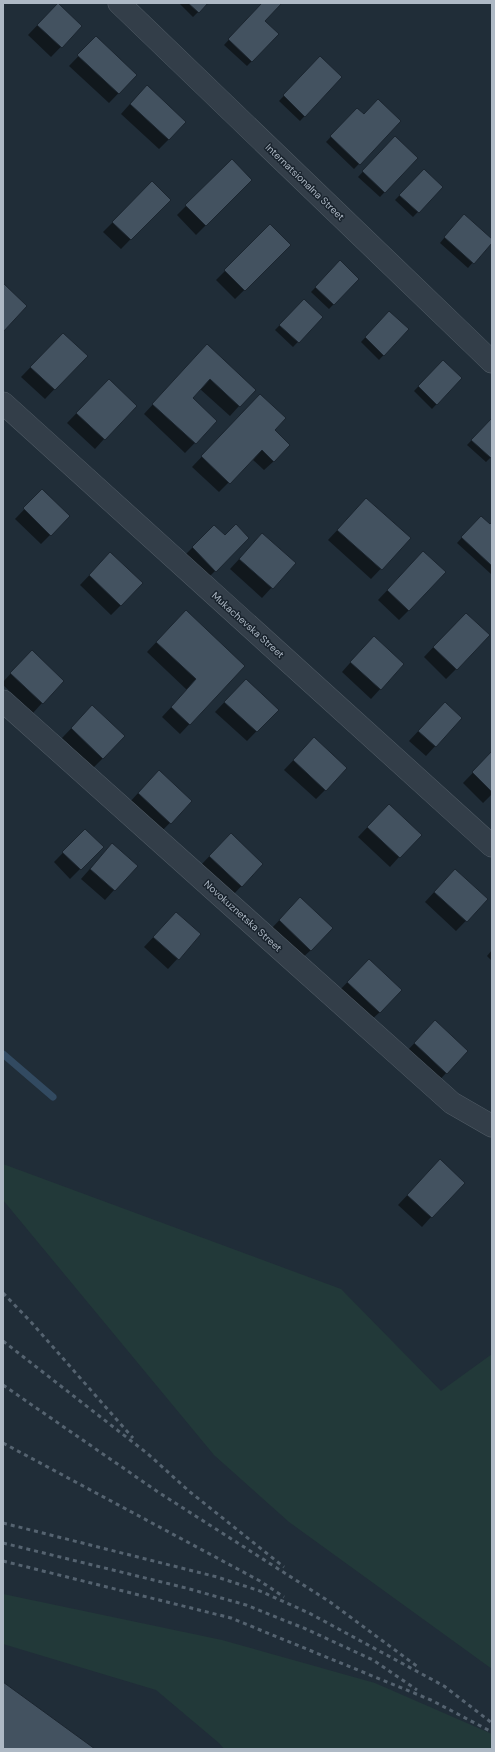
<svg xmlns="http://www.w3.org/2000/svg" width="495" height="1752" font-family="'DM Sans',sans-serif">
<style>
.green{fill:#223939}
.shadow{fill:#0007}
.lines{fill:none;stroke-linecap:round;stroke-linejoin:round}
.stream{stroke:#324a61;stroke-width:7}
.building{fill:#435260;stroke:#1b252f}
.street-casing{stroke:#515c66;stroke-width:23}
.street{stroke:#333e49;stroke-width:22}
.rail{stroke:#556370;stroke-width:3;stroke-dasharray:4 4;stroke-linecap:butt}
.labels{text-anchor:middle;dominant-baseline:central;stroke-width:3;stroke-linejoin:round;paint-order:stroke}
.street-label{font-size:10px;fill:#aeb9c5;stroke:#19232d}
</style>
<rect width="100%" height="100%" fill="#202d38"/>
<!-- green -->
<path class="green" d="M3,1164L341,1289L441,1391L492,1354V1669L289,1522L214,1455L3,1200Z
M3,1594L222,1640L375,1683L492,1734V1749H224L219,1743L156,1690L3,1644Z"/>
<!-- shadow -->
<path class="shadow" d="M179,3H207L193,17Z
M263,3H281L264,21L278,34L247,66L224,45Z
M48,14L81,26L51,57L28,35Z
M96,38L136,75L109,103L69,66Z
M320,58L341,77L300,121L279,101Z
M137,96L169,139L159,149L121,114Z
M357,109L364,115L400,121L354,169L326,142Z
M395,137L417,158L380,197L358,177Z
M232,160L251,180L196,235L177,215Z
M424,170L442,187L413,217L395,200Z
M152,183L169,200L121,249L103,232Z
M459,220L492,240L468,268L440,243Z
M270,226L290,245L235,299L216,280Z
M340,262L358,279L329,309L311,292Z
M304,300L322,317L293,347L275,330Z
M389,312L408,329L379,360L361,342Z
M53,344L86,356L45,399L21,377Z
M198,355L239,406L230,416L200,389L191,398L216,421L185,453L144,414Z
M443,361L461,378L432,409L414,391Z
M99,390L104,439L95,449L67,423Z
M251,405L273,430L274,461L264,470L252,459L219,492L192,467Z
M492,419V456L486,462L467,445Z
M42,491L69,516L41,544L15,519Z
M357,509L410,538L371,579L328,540Z
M476,522L489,525L492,523V573L491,574L457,543Z
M214,526L225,537L248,538L206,580L183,557Z
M253,544L294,563L262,598L230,569Z
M414,562L409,610L399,620L378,600Z
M101,563L121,605L111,615L80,585Z
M176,621L244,666L180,734L162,717L187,690L147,652Z
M456,623V669L446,679L424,657Z
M364,647L403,664L371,699L342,672Z
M22,661L42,703L33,713L3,685V682Z
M236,690L277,710L247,741L215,712Z
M435,713L461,718L426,756L409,741Z
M83,716L103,758L93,768L62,738Z
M305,748L325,790L316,799L284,770Z
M492,753V794L483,803L463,783Z
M149,781L191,801L160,833L129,803Z
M379,815L399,857L390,867L358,837Z
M85,830L102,847L70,879L54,862Z
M221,844L262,864L232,896L200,866Z
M103,854L114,890L105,900L81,879Z
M446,879L487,899L456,931L425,902Z
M291,908L311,950L301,959L270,930Z
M176,913L200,934L168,969L144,947Z
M492,950V961L487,956Z
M359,970L380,1012L370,1021L338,992Z
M426,1031L446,1073L437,1083L405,1053Z
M431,1170V1217L422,1227L398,1205Z"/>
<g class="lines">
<!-- stream -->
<path class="stream" d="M3,1054L53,1097"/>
</g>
<!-- building -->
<path class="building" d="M58,3L82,26L62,48L37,25Z
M188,3H208L199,13Z
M262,3H282L265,21L279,34L252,62L228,39Z
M96,36L137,75L119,94L77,55Z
M320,56L342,77L305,117L283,95Z
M147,85L186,122L169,140L130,104Z
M378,99L401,121L360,165L330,136L357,108L364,114Z
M395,136L418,158L385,193L362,171Z
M232,159L252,180L206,226L185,205Z
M424,169L443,187L419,213L399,195Z
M152,181L171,200L131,240L112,222Z
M464,214L492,239V243L474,264L444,237Z
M270,224L291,245L245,291L224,270Z
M340,260L359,279L334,305L315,287Z
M3,283L27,306L3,332Z
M304,299L323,317L299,343L279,325Z
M389,311L409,329L384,356L365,337Z
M63,333L88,356L55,390L30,367Z
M207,344L256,390L240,407L210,379L193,398L217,421L196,444L152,404Z
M443,360L462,378L437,405L418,386Z
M109,379L137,406L105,440L76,413Z
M260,394L286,418L275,430L290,445L274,462L262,450L230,484L201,456Z
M492,418V457L491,458L471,440Z
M42,489L70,516L51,536L23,508Z
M366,498L411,538L382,570L337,530Z
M481,516L490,524L492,522V566L461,537Z
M236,524L249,538L216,572L192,547L214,525L225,535Z
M262,533L296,563L273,589L239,559Z
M423,551L446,572L409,611L387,590Z
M110,552L143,583L121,606L89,575Z
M186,610L245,666L190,725L171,707L196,679L156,642Z
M466,613L490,635L457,670L433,647Z
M374,636L404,664L381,690L350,662Z
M32,650L64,681L43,704L10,673Z
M246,679L279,710L257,732L224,702Z
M445,702L462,718L436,747L418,731Z
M92,705L125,736L103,759L71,728Z
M314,737L347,768L326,791L293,760Z
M492,751V792L472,772Z
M159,770L192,801L171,824L138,793Z
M389,804L422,835L400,858L367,827Z
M85,829L104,847L81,870L62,852Z
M231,833L263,864L242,887L209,856Z
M112,843L138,866L115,891L90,869Z
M455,869L488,899L467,922L434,892Z
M300,897L333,928L311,951L279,920Z
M176,912L201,934L179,960L153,937Z
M369,959L402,990L380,1013L347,982Z
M435,1020L468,1051L447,1074L414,1043Z
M440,1159L465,1183L432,1218L407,1195Z
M3,1682L95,1749H3Z"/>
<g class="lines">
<!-- street casing -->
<g class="street-casing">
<path id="street" d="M119,3L492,362
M3,403L492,846
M3,701L452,1103L492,1126"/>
</g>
<!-- street -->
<use href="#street" class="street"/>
<!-- rail -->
<path class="rail" d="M3,1293L30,1321L133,1438
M3,1341L148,1454L190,1492L284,1567
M3,1385L158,1492L330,1602L418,1667
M3,1443L260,1581L284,1597
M3,1523L217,1577L260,1591L309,1613L444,1686L492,1723
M3,1543L186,1588L246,1605L306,1629L373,1660L417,1690
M3,1561L231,1618L431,1700L492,1732"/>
</g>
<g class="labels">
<!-- street labels -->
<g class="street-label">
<text transform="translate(305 182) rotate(44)">Internatsionalna Street</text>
<text transform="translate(248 625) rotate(42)">Mukachevska Street</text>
<text transform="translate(243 916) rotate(42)">Novokuznetska Street</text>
</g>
</g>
<!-- border -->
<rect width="495" height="1752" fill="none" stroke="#aeb9c5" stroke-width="8"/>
</svg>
